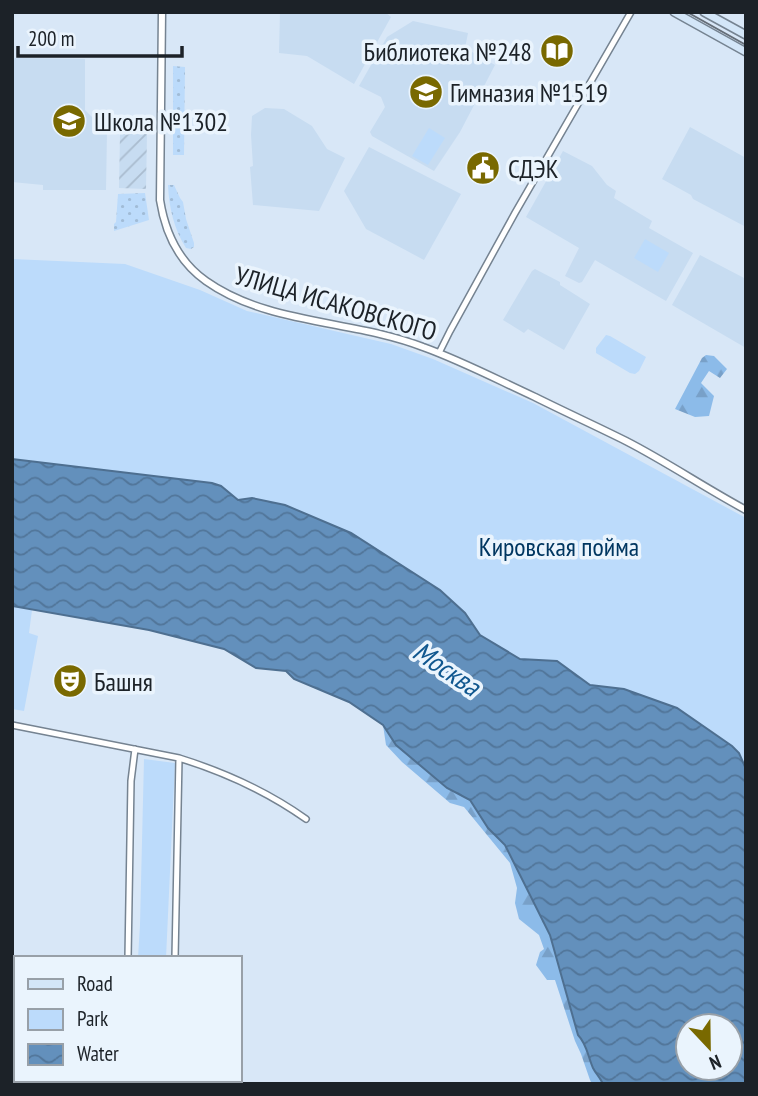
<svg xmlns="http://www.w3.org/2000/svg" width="758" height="1096" font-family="'PT Sans Narrow',sans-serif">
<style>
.built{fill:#c7dcf1}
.industrial{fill:url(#industrial-furrows)}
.grass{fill:url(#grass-dots)}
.forest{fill:url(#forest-firs)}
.park{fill:#bcdbfb}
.water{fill:url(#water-waves);stroke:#4e6f90;stroke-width:2;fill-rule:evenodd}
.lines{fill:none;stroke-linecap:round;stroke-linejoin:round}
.minor-casing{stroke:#758391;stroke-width:8}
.tertiary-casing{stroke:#758391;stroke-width:9}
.secondary-casing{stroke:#758391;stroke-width:10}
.minor{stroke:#fff;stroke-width:5}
.tertiary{stroke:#fff;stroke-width:6}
.secondary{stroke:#d3e6f8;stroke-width:7}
.tram{stroke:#656e78;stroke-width:2}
.labels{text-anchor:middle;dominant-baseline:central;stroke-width:7;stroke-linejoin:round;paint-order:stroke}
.poi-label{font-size:26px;fill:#1c2228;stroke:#eaf4fd;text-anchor:start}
.street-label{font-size:26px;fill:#1c2228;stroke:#eaf4fd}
.park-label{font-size:26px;fill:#003660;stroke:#eaf4fd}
.water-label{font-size:28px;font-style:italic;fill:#10578f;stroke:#eaf4fd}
</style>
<defs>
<pattern id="industrial-furrows" width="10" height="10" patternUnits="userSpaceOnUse" patternTransform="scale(1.75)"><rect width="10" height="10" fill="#c7dcf1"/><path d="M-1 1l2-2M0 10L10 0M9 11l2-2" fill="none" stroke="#aabccf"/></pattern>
<pattern id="grass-dots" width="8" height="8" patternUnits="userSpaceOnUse" patternTransform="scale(1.75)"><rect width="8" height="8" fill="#bcdbfb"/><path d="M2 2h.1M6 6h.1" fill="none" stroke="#a1bcd7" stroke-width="1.8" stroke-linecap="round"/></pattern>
<pattern id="forest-firs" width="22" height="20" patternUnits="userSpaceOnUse" patternTransform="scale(1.75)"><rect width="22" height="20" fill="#8cbbe9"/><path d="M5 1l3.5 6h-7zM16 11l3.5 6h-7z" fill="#78a0c8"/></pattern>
<pattern id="water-waves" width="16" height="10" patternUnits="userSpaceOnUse" patternTransform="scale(1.75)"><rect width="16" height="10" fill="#6390bc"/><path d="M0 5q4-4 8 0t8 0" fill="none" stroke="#517599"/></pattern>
</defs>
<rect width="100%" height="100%" fill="#d8e7f7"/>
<!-- built -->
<path class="built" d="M280,12H385L391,17L354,84L307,56L279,53Z
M413,21L468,33L465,48L495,65L460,132L434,171L372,136L370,132L385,107L381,97L359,86L387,37Z
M15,58L85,59V110L107,132L106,190H43V185L12,182V60Z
M265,108L284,109L312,126L327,149L345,158L319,211L253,205L250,167L253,166L251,135L252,116Z
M690,127L746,158V227L693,199L691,195L662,179Z
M369,147L461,194L424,260L366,229L344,191Z
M563,151L592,166L607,185L616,191L614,198L652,221L649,228L693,253L666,301L595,260L582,282L579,283L565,276L579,248L526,217Z
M700,255L746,279V348L672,305Z
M535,269L560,282V285L590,304L564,350L528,329L524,333L503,320L532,271Z"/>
<!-- industrial -->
<path class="industrial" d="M120,134H147L146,189L119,188Z"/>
<!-- grass -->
<path class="grass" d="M173,66L185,67L184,155H173Z
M168,185H174L180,198L183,202L186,219L194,243V247L191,249L186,248C174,229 169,208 168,185Z
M145,193L149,220L114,231V224L116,222L118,194Z"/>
<!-- forest -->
<path class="forest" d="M706,355L714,356L727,369L720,378L709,371L701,383L714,396L709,416L695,417L675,409L702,358Z
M383,725L396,745L447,788L470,800L488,828L505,845L550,935L578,1035C587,1044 588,1056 593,1068C596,1074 600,1077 603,1084H592L590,1080L581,1054L575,1041L555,980H547L536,965L540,952L544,949L539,935L519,919L515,903L517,888L510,863L464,807L450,803L402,762L386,745Z"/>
<!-- park -->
<path class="park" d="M429,128L445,138L428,165L412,156Z
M645,239L669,253L658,272L634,258Z
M12,259L125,264L200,290L247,311L391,344L433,359L533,403L746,518V769L739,753L624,689L590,685L557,661L520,660L480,635L465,613L440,590L350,533L285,505L252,498L238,500L221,486L212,483L12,459Z
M606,335L610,336L646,357L639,371L635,374L630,373L596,353V348Z
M12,606L32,610L29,633L38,636L24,711L12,709Z
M144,759L175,763L166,958H138L140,925Z"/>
<!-- water -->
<path class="water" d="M12,459L212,483L221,486L238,500L252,498L285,505L351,533L440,590L465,613L480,635L520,659L557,661L590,685L624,689L677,708L732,746L739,753L746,769V1084H603C600,1077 596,1074 593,1068C588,1057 587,1044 578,1035L550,935L505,845L488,828L470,800L447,788L396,745L383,725L349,702L294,679L286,671L256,668L224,649L149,630L12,606ZM688,1026H730V1068H688Z"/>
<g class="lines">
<!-- minor casing -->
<g class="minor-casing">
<path id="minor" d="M439,353L450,331L515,213L631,12
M12,725L179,758C224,772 268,792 306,819
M128,958L131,781L135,749
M175,958L179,758
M122,1084V1080
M161,1084V1080"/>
</g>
<!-- tertiary casing -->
<g class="tertiary-casing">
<path id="tertiary" d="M162,12L160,200C165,232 179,262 206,281C268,325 354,320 423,347C462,361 498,380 535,397C565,412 596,426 626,441C667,462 705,488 746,510"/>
</g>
<!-- secondary casing -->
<g class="secondary-casing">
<path id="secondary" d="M674,12L746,52
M704,12L746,35"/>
</g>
<!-- minor -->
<use href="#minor" class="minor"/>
<!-- tertiary -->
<use href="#tertiary" class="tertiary"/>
<!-- secondary -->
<use href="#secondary" class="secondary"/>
<!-- tram -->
<path class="tram" d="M687,12L746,45"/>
</g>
<!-- icons -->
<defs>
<g id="library-disc" transform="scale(1.75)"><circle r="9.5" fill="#796900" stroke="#eaf4fd"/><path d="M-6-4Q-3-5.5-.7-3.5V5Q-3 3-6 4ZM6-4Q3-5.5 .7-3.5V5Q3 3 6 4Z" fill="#fff"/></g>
<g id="school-disc" transform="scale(1.75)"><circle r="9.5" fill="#796900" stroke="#eaf4fd"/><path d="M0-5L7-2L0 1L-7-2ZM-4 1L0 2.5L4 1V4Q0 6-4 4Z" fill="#fff"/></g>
<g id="civic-disc" transform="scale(1.75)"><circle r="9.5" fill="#796900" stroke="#eaf4fd"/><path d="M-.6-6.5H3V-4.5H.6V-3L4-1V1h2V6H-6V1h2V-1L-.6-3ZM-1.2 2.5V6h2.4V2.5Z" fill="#fff"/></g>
<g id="theatre-disc" transform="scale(1.75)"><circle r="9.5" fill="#796900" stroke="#eaf4fd"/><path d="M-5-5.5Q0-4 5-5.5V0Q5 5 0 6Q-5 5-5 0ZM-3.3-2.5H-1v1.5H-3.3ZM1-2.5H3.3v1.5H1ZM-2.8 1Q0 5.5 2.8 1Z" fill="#fff"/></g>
</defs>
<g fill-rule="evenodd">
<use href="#library-disc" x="557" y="51"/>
<use href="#school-disc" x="426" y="92"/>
<use href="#school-disc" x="69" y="121"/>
<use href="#civic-disc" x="483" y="168"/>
<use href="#theatre-disc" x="70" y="681"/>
</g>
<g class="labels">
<!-- poi labels -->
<g class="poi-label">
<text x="532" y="51" text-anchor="end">Библиотека №248</text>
<text x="450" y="92">Гимназия №1519</text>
<text x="94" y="121">Школа №1302</text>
<text x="508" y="168">СДЭК</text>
<text x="94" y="681">Башня</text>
</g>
<!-- street labels -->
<g class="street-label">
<text transform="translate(336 303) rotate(16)">УЛИЦА ИСАКОВСКОГО</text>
</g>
<!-- park labels -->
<g class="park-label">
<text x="559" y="546">Кировская пойма</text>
</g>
<!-- water labels -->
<g class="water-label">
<text transform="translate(447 668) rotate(34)">Москва</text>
</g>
</g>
<!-- border -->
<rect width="758" height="1096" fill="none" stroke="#1c2228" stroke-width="28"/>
<!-- legend -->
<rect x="14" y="956" width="228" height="126" fill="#eaf4fd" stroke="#98a0a8" stroke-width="2"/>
<rect x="28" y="979" width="35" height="10" fill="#d3e6f8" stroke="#98a0a8" stroke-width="2"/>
<text x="77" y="991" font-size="21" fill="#1c2228">Road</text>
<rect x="28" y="1009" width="35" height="21" fill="#bcdbfb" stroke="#98a0a8" stroke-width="2"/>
<text x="77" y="1026" font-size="21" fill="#1c2228">Park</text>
<rect x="28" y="1044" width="35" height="21" fill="url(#water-waves)" stroke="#98a0a8" stroke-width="2"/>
<text x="77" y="1061" font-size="21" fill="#1c2228">Water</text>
<!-- north arrow -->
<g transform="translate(709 1047) rotate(158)"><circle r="33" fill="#eaf4fd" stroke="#98a0a8" stroke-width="2"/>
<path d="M0-5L12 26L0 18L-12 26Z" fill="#796900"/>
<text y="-10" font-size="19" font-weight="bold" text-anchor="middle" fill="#1c2228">N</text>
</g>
<!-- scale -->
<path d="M18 46v10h164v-10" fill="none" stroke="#1c2228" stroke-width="3.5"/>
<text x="28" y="46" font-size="21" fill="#1c2228" stroke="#eaf4fd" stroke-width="5" paint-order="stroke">200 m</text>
</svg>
